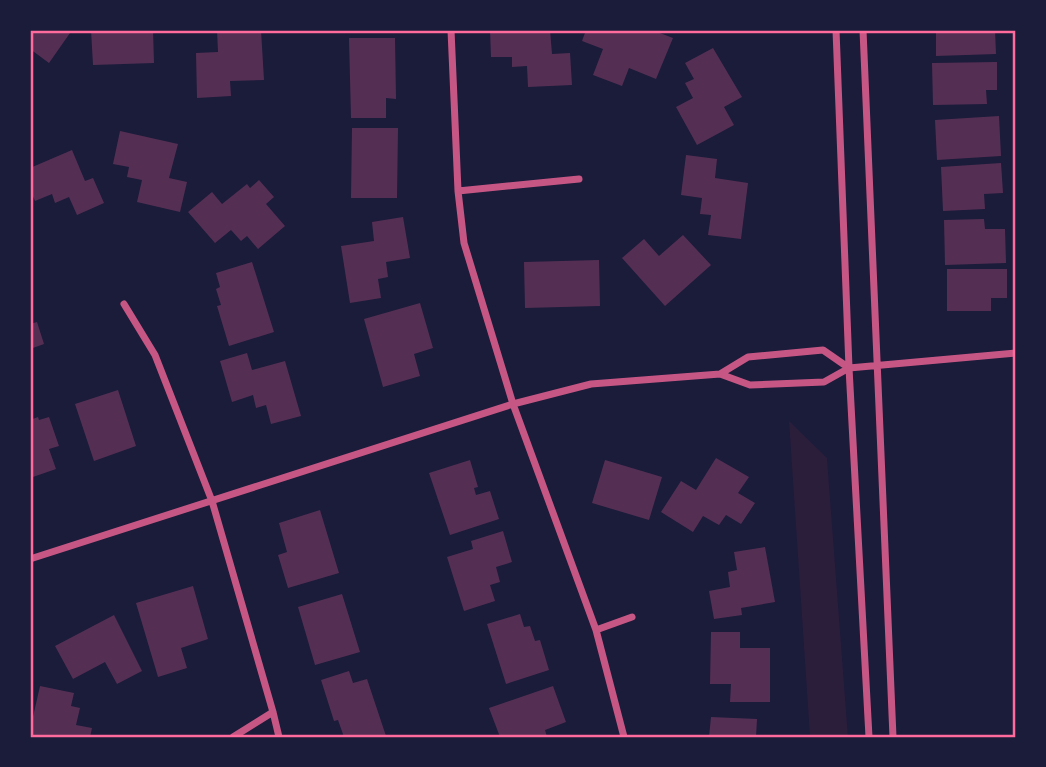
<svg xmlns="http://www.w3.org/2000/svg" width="1046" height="767" font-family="Roboto,sans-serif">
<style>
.green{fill:#2a1e3b}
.building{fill:#542f53}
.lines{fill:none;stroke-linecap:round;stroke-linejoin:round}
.minor{stroke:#c65784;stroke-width:7}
.neatline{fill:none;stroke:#ff6b9d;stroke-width:2.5}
</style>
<rect width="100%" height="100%" fill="#1b1b3a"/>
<!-- green -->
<path class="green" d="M789,421L827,458L848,737H810Z"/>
<!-- building -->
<path class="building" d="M30,30H65L70,33L49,63L30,49Z
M91,30H153L154,63L93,65Z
M217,30H261L264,80L230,81L231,96L197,98L196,53L218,52Z
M490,30H550L552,54L570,53L572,85L528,87L527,66L512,67V57H491Z
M586,30H652L673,38L656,79L629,68L622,86L593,75L603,49L582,41Z
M936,30H995L996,54L936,56Z
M349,38H395L396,99L386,98V118H351Z
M713,48L742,97L724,107L734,125L697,145L676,107L693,98L685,83L694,79L685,63Z
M997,62V90H986L987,104L933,105L932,63Z
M999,116L1001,156L937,160L935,120Z
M352,128H398L397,198H351Z
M120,131L178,144L169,178L187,182L180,212L137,202L142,180L127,177L129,167L113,164Z
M72,150L85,181L93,178L104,203L77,215L69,197L55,203L52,194L35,201L30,190V168Z
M686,155L717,159L715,178L748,183L741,239L708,235L711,215L700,214L702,198L681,195Z
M1001,163L1003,193L984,194L985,209L943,211L941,167Z
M259,180L274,197L266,204L285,226L258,249L247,236L241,241L231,230L215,243L188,212L212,192L222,204L247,184L250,188Z
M403,217L410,258L386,262L388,277L378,279L381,298L350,303L341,246L374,241L372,222Z
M984,219L985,229H1005L1006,263L945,265L944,220Z
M683,235L711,265L665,306L622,258L644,239L659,256Z
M599,260L600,306L525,308L524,262Z
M252,262L274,332L229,346L217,306L221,305L216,289L220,287L216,273Z
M947,269H1007V298H991V311H947Z
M420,303L433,348L414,354L420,376L383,387L364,319Z
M37,322L44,344L30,349V324Z
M247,353L252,370L285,361L301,416L271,424L266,405L256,408L253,395L232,402L220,361Z
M118,390L136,446L94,461L75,404Z
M38,417L39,420L49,417L59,446L49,449L56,469L30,478V420Z
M716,458L749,477L738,493L755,503L741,524L726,515L719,525L703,516L693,532L661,512L681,481L696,490Z
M470,460L478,487L474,488L476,495L490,491L499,519L450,535L429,473Z
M605,460L662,477L649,520L592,503Z
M320,510L339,573L288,588L278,555L287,552L279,523Z
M503,531L512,562L496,567L500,582L490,585L495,601L464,611L447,557L473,549L471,541Z
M765,547L775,602L741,608L742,615L714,619L709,591L730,587L728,572L737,570L734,552Z
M193,586L208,639L181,648L187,668L158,677L136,603Z
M342,594L360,652L315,665L298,607Z
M520,614L524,627L530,626L535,641L540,640L549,670L506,684L487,624Z
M114,615L142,671L117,684L105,662L73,679L55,646Z
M711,632H740V648H770V702H730L731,684H710Z
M349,671L353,683L367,679L386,736L349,737V735L344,737L338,720L334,721L321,680Z
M40,686L74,693L71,706L80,708L76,725L92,728L90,737H30V730Z
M553,686L566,722L545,730L547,737H500L489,708Z
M711,717L757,719L756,737H709Z"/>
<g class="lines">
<!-- minor -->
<path class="minor" d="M451,30L458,191L464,243L513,404L596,630L624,737
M836,30L849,368L869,737
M863,30L893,737
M458,191L579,179
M124,304L155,355L212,501L273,712L279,737
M849,368L823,350L748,357L720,374L750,385L824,382L849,368L1016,353
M30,559L513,404L591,384L720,374
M596,630L632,617
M233,737L273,712"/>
</g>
<!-- border -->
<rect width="1046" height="767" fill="none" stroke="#1b1b3a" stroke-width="63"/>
<rect x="32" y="32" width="982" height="704" class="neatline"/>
</svg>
